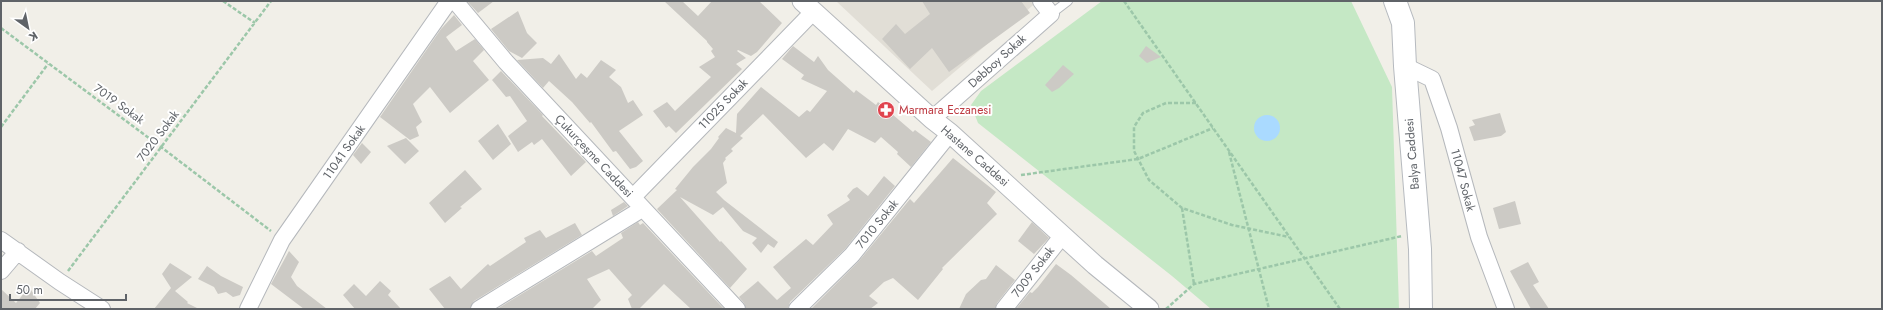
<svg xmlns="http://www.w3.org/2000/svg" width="1883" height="310" font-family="Jost,sans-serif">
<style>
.education{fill:#e1ded6}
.green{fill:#c5e8c5}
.water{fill:#aadaff}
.building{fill:#cccac5}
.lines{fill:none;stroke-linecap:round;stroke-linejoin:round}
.service-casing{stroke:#b5b8bc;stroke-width:10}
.minor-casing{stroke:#b5b8bc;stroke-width:18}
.tertiary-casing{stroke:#b5b8bc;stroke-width:21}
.secondary-casing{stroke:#b6babf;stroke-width:24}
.path{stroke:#9cc7a9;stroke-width:2.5;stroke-dasharray:4 2;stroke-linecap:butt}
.service{stroke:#fff;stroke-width:8}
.minor{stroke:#fff;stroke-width:16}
.tertiary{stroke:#fff;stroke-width:19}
.secondary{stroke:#fff;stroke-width:22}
.labels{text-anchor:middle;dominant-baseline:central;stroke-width:4;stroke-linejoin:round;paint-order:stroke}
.street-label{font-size:12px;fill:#5f6368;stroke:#fff}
.health-label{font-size:12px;fill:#be3a42;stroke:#fff;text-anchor:start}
</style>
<rect width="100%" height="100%" fill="#f1efe8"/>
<!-- education -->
<path class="education" d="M836,1H1038L932,91Z"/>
<!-- green -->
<path class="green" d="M1102,1H1351L1392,87L1399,309H1211L1172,276L978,123L971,105L981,91Z"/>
<!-- water -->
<path class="water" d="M1254 128a13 13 0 1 1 26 0a13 13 0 1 1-26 0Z"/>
<!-- building -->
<path class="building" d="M467,1H494L478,13Z
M664,1H682L698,16L712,1H759L782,23L757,52L751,56L738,50L737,51L746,58L736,64L742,69L676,133L669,126L666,128L653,111L667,102L675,111L711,77L699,67L715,57L711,51L713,49L707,42V41Z
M922,1H1021L1030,13L949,72L932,48L910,69L882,39L896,24L905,34L930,14Z
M518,11L527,33L537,43L522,58L509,51L491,29Z
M454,15L462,25L446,37L456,51L475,39L484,50L473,61L489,80L450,113L430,87L413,104L422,122L416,127L419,136L410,140L380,117L441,29Z
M793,46L814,62L818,56L828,70L854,93L856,90L876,105L878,102L913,132L915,130L931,142L911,167L897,154L898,152L881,137L875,143L848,129L833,151L824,143L806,158L763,114L740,136L743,138L731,149L733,151L725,158L726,159L723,163L727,183L716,192L724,200L778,242L774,248L768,244L761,253L752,243L757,238L743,231L723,207L713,215L680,197L720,242L721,241L747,269L730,288L657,209L677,190L675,189L693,167L711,149L719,138L718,137L726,128L736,133L737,114L761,87L799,117L807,110L810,112L827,91L801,79L804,75L782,59Z
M1146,46L1161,57L1147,63L1139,56Z
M559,54L576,79L581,73L587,78L601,60L616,70L609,77L621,87L628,103L633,100L643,115L619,131L643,161L636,167L630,169L616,151L613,152L591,122L590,123L572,102L549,81L543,88L517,60L543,58L551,64Z
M1063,65L1074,74L1059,88L1052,92L1045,85Z
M501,71L543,115L542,116L586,162L571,176L542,139L534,145L532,142L518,152L508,136L527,121L510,96L506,97L492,80Z
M1500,113L1506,132L1501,136L1474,141L1469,127L1475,125L1472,120Z
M498,124L511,144L493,160L478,141Z
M406,138L419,151L405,164L387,146Z
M362,143L371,152L361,164L353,155Z
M953,158L996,192L987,203L997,214L942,268L943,269L918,300L893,278L884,282L869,296L878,303L870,309H811L859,261L910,199L914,203Z
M465,170L482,189L460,207L462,208L445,223L429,203Z
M884,176L895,186L845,249L790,302L788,309H746L744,303L739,297L758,281L777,300L791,288L773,267L806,239L813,245L833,224L827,215L850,200L847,196L853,189L857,187L868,196Z
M1515,201L1521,224L1499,229L1493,208Z
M624,202L628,206L613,216L611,210Z
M638,222L640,225L643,223L724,309H691L664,284L639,309H632L628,299L632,295L609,269L587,279L601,300L592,309H497L592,251L596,256L623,238L621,233Z
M1032,222L1049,238L1034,254L1018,241Z
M575,223L582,235L474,301L470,309H445L429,289L450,276L461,289L488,264L490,266L526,242L524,238L540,230L546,238Z
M289,251L299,262L291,277L297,286L327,309H304L271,284Z
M1528,262L1539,282L1533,285L1549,309H1531L1510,271Z
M170,263L192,277L175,291L188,302L187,303L199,309H154L171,288L162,274Z
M1056,264L1071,275L1111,309H1016L1030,292L1032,293L1038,287Z
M996,265L1015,280L997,303L995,309H959L966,294L981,280L986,279Z
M207,266L221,276L243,287L240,295L233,297L226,292L218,294L214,287L198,279Z
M380,281L391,291L388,295L401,309H355L343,295L354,284L366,296Z
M29,287L40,303L35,309H1V289L16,303Z"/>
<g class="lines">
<!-- service casing -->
<g class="service-casing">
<path id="service" d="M1051,14L1068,1"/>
</g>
<!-- minor casing -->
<g class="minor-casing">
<path id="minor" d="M455,1L506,62L737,309
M1405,66L1432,79L1449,128L1479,237L1506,309
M932,119L1051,14L1041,1
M633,197L813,12
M1,240L60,282L102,309
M1,271L18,251
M248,309L282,240L449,1
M479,309L642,209
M797,309L852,255L950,133
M1004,309L1063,235"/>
</g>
<!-- tertiary casing -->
<g class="tertiary-casing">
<path id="tertiary" d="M802,1L932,119L950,133L1095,265L1149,309"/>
</g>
<!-- secondary casing -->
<g class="secondary-casing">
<path id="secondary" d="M1395,1L1403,23L1405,66L1420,249L1421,309"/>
</g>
<!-- path -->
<path class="path" d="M223,1L255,23
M1124,1L1340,309
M1,28L161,147L271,231
M1196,103H1166L1143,113L1134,127V151L1149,180L1182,208L1232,225L1289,237
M1,127L48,64
M1229,152L1269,309
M1021,175L1138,159L1213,128
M1182,208L1194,284
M68,271L271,1
M1166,309L1194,284L1402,236"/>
<!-- service -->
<use href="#service" class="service"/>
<!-- minor -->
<use href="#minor" class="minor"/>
<!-- tertiary -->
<use href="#tertiary" class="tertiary"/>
<!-- secondary -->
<use href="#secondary" class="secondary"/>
</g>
<!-- icons -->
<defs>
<g id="pharmacy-disc" transform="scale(0.9)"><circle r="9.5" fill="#e0444e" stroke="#fff"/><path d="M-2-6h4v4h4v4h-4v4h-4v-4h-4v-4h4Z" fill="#fff"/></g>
</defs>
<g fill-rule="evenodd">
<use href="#pharmacy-disc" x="886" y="110"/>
</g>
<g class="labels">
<!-- street labels -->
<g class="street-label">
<text transform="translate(997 61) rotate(-42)">Debboy Sokak</text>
<text transform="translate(119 104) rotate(36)">7019 Sokak</text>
<text transform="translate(723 104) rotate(-46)">11025 Sokak</text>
<text transform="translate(158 136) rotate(-53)">7020 Sokak</text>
<text transform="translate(344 152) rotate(-55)">11041 Sokak</text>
<text transform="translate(1412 154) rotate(-95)">Balya Caddesi</text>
<text transform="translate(594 156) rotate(47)">Çukurçeşme Caddesi</text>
<text transform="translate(975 156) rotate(41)">Hastane Caddesi</text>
<text transform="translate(1463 180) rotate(75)">11047 Sokak</text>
<text transform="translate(877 224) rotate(-51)">7010 Sokak</text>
<text transform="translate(1033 272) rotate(-52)">7009 Sokak</text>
</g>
<!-- health labels -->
<g class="health-label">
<text x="899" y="110">Marmara Eczanesi</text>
</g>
</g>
<!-- border -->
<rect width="1883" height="310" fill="none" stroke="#5f6368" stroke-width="4"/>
<!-- north arrow -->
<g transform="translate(28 28) rotate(147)" stroke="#ffffff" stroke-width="3" paint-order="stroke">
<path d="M0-3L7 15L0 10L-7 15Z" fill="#5f6368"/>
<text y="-6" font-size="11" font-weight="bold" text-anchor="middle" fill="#5f6368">K</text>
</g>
<!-- scale -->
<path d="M10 294v6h116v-6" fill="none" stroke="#5f6368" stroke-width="2"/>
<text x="16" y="294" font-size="12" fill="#5f6368" stroke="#ffffff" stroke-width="3" paint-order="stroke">50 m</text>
</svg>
